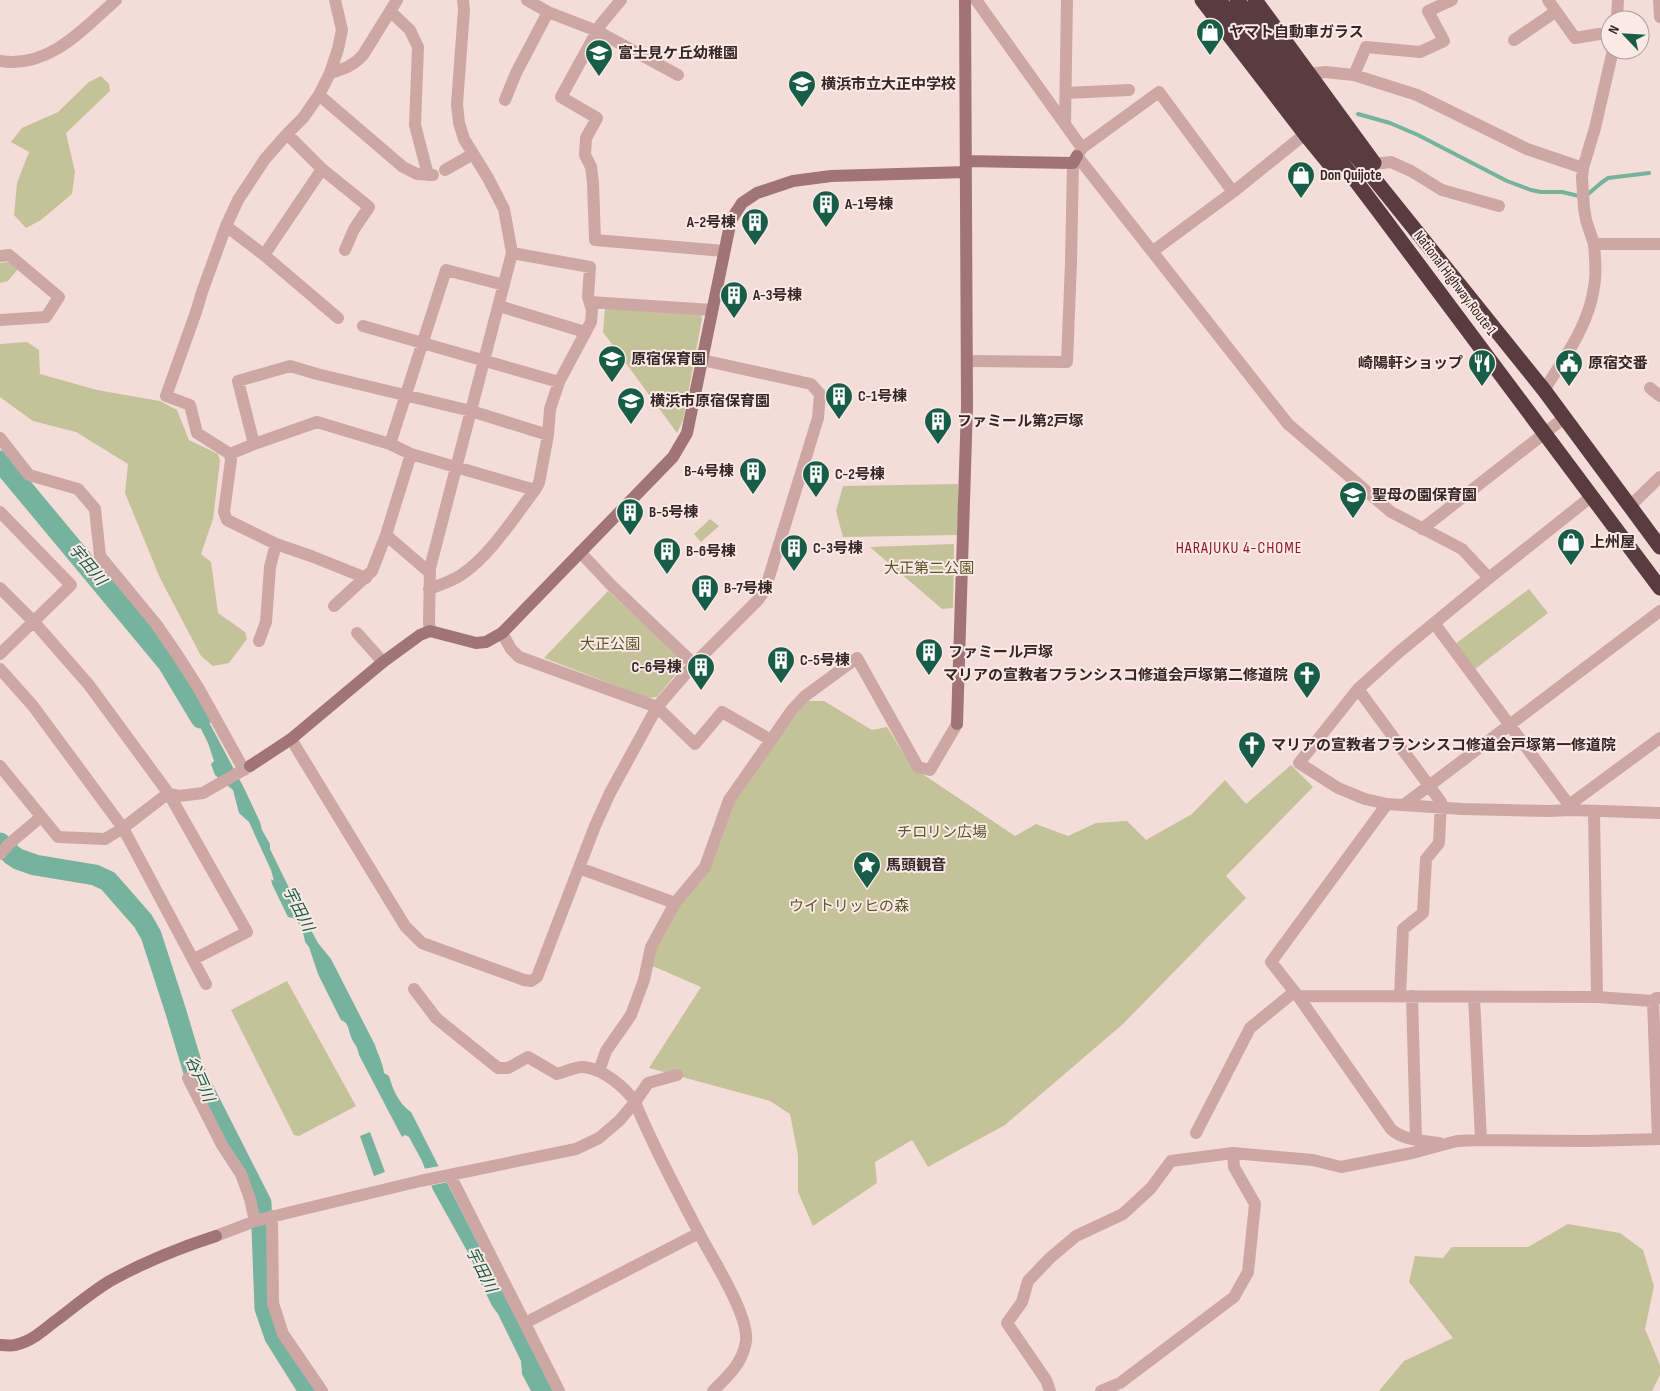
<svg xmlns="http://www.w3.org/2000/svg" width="1660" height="1391" font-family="'Sofia Sans Condensed','Noto Sans JP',sans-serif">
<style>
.green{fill:#c4c298}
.water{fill:#75b39e}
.pier{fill:#f4ddd9}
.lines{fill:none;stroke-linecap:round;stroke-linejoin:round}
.stream{stroke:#75b39e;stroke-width:4}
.river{stroke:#75b39e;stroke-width:21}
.street{stroke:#cda7a4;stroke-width:12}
.secondary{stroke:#a17576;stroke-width:12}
.highway{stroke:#593c3f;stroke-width:15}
.labels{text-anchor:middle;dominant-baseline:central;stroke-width:4;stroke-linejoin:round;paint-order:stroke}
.poi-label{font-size:15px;font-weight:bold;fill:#372627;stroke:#fbe9e6;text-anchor:start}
.street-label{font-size:15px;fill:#372627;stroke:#fbe9e6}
.park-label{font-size:15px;fill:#585728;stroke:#fbe9e6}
.neighbourhood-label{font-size:16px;letter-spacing:1px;fill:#8e1829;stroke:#fbe9e6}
.water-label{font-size:16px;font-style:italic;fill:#185d47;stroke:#fbe9e6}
</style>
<rect width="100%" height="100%" fill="#f4ddd9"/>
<!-- green -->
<path class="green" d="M101,76L109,84L110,91L66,133L75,172L72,194L41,220L26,228L14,215L17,183L29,152L11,142L22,128L58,112L89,82Z
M9,262L18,269L8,281L0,283V263Z
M605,307L701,315L702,319L683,420L677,433L603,332Z
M27,342L39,350L40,374L97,390L160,401L177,410L189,440L218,454L220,461L213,519L201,554L211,562L218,613L245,632L247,639L229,663L213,666L201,656L160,578L125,493L128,464L76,432L33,421L0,397V344Z
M958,484V535L843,537L836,511L843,486Z
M710,519L719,526L701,542L694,534Z
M954,544L953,608L942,609L870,547Z
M1529,589L1548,613L1474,670L1455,644Z
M608,591L686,662L657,697L648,698L544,658Z
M807,701H824L872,730L887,727L912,767L1015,836L1036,824L1068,836L1096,823L1127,821L1146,840L1192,814L1225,780L1246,804L1291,765L1313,787L1226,876L1246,898L1123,1024L1005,1125L928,1167L912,1140L875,1162L877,1183L813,1226L798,1192V1155L790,1114L770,1101L649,1068L701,987L648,964L651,947L705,867L729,800Z
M287,981L356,1106L299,1136L294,1135L231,1010Z
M1568,1224L1620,1233L1643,1250L1654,1286L1645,1329L1660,1365V1375L1652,1391H1379L1404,1361L1453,1338L1409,1282L1415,1256L1443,1258L1452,1247H1528Z"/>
<!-- water -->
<path class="water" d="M185,687L211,726L245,790L260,822L262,830L270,844V849L292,894L302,907L303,915L318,943L331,959L375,1045C378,1055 383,1063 384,1073L389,1076C393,1090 399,1104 411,1112L553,1391H531L522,1374L521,1361L498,1314L492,1306L479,1279L471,1258L433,1190L422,1161L409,1137L405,1135L402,1137L359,1055C357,1044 354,1045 351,1037C348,1029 349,1023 341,1020L318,974L309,947L305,942L304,936L298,922L293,918L288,917L272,884L271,879L274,881L271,870L249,822L239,813L233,790L215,775L211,764L214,761L208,743L194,715Z
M370,1132L385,1172L374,1176L360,1136Z"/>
<!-- pier -->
<path class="pier" d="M440,1166L448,1182L429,1186L423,1169Z"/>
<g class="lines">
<!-- stream -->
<path class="stream" d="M1358,114L1390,123L1418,135L1507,181L1531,190L1541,192H1562L1579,196
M1587,195L1601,183L1608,178L1649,173"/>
<!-- river -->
<path class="river" d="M0,461L168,663L201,718
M0,843L12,855L18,859L35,865L95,875L108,881L143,921L151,935L175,1009L193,1069L261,1203L265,1308L275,1337L309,1391"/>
<!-- street -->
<path class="street" d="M335,0L342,30L338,49L330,73L319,95L303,118L287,134L265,159L238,200L226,226L202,292L196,312L166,396L190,405L197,433L230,454L231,460L224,512L227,520L276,544L311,556L366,578
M527,0L548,12L597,31L678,75
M621,0L601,24L561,97L597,118L586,138L585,155L591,167L593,183L595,240L724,251
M976,0L1082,148L1077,156L1288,424L1391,512L1462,549L1489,578
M1548,0L1575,38L1599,34
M1659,0L1660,17
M391,12L410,30L418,47L415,125L428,175
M1617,20L1618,0
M1514,40L1555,12
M1613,50L1595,128L1583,168L1582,178L1584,208L1586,220L1594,244H1660
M0,61C49,69 83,29 116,0
M330,73C344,69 353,66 363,55L397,0
M1310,74L1325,72L1354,75L1417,95L1527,149L1583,168
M1354,75L1366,47L1420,52L1444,41L1428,11L1452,0
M1066,93L1129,90
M319,95L403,167L417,174L433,175
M505,100L516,73L548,12
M1065,124L1067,0
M287,134L322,169L369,207L354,229L345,250
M1082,148L1159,92L1233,192
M1374,164L1391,162L1411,171L1442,190L1499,206
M445,170L473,154
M226,226L264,255L338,318
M1153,251L1233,192L1305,134
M264,255L322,169
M0,256L9,255L59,297L46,317L0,320
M590,302L712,310
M499,306L585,332
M363,326L559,382
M967,361L1067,362L1071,263L1073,163
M1650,388L1660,396
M1544,390C1565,357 1589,325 1594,287C1597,273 1595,258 1594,244
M0,438L29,475L78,489L95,509L100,556L156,624L178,656L199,689L244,770
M254,444L317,422L390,444L411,454L535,490
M390,444L446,270L504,285
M230,454L254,444L238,381L290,366L317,374L471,411L548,435
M1592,496L1489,578L1399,652L1358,689L1299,763L1338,788L1365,799L1387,804L1462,809L1549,811L1571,810L1660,813
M1630,506L1660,477
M0,512L71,585L0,654
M1422,529L1564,418
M386,535L429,572
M580,552L611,585L694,664
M0,588L34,622L89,685L169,794L247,932L194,959
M429,589C440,585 452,581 461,575C490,556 514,517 535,490L539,483L548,435L550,409L559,382L591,322L592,310L588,297L590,267L512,253
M334,606L372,571L386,535L411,454
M1434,623L1569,805L1571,810
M430,631L429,622L430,568L512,253L504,209L488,178L464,139L459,123L457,104L464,10L463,0
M357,633L383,662
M502,633L511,649L519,657L657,707L695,744L722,712L771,740
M259,641L266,622L270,567L276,544
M0,669L33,706L123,828L206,984
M1358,689L1441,802L1439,843L1426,859L1423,913L1403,929L1400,996
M291,739L405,926L422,943L524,980L531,981L537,977L595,826L610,793L657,707L694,664L758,600L765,590L818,418L820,394L811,384L702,360
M0,766L58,837L105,839L123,828L162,798L169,794L179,796L203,793L250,766
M1387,804L1271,962L1298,996L1391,1129C1404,1141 1422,1140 1439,1143
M1405,804L1660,611
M1569,805L1660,738
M1594,811L1597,997
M0,854L10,843L41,817
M579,868L675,903
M1298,996L1597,997L1653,1001L1656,998H1660
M1412,996L1416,1140
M1474,997L1481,1140
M1653,1001L1658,1139
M599,1071L606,1051L631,1015L644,980L651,947L675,903L705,867L729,800L792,710L805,696L857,658L918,767L930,770L957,724
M677,1075L648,1083L635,1102C653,1147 677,1190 699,1233C712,1258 749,1315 746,1341C743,1363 728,1376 713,1391
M188,1078L222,1145L241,1174L250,1199L255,1221
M1196,1133L1250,1028L1294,992
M450,1175L559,1391
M272,1216L273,1303L283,1334L322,1391
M216,1236L255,1221L283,1214L420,1181L576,1149L599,1138L619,1121L635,1102C625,1087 603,1069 584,1067C576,1066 565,1072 557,1074L528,1057L508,1068H498L436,1018L414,989
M525,1323L699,1233
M1050,1391L1046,1380L1007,1323L1022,1302L1028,1281L1050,1258L1076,1236L1123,1214L1151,1188L1171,1161L1233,1153
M1101,1391L1120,1383L1234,1297L1248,1272L1255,1204L1234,1167L1233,1153L1313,1160L1341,1167L1412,1153L1457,1141L1481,1140L1586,1141L1660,1139"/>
<!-- secondary -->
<path class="secondary" d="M966,161L1073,163L1077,156
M957,724L967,406L965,0
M250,766L291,739L383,662L420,635L430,631L476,643L486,642L502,633L673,457L687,433L731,220L742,203L757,193L793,181L831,176L966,172
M0,1345C5,1345 11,1346 15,1345C30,1342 43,1331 54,1322C73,1308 90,1293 110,1281C144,1262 179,1248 216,1236"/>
<!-- highway -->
<path class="highway" d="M1202,0L1305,134L1336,172
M1219,0L1380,213L1660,588
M1237,0L1339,135L1544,390L1660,547
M1255,0L1374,163"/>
</g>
<!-- icons -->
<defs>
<g id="shop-pin" transform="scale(1.4375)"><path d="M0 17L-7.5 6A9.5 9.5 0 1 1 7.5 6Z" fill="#185d47" stroke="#fbe9e6"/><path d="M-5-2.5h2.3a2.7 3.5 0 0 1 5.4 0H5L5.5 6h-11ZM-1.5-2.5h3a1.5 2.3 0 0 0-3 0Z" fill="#fff"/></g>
<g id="school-pin" transform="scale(1.4375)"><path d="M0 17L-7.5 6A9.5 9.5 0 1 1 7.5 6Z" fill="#185d47" stroke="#fbe9e6"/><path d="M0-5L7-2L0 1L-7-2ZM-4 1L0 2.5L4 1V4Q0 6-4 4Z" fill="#fff"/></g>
<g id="building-pin" transform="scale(1.4375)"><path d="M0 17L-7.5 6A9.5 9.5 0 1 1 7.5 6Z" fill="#185d47" stroke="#fbe9e6"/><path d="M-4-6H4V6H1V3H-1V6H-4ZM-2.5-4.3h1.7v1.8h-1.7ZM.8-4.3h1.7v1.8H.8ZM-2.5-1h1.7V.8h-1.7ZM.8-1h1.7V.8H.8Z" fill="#fff"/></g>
<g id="restaurant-pin" transform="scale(1.4375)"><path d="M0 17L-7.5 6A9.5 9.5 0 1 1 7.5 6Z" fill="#185d47" stroke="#fbe9e6"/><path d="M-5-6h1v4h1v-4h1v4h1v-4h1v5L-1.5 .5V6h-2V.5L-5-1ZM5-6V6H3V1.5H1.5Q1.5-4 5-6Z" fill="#fff"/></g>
<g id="civic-pin" transform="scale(1.4375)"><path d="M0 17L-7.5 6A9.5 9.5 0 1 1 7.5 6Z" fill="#185d47" stroke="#fbe9e6"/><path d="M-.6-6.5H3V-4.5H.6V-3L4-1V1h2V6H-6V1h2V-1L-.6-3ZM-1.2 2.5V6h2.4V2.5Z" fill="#fff"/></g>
<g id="church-pin" transform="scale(1.4375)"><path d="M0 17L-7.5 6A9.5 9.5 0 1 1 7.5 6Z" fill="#185d47" stroke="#fbe9e6"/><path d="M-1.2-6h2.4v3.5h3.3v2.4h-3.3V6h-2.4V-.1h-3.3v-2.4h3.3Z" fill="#fff"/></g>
<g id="sight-pin" transform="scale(1.4375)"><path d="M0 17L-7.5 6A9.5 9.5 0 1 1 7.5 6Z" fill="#185d47" stroke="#fbe9e6"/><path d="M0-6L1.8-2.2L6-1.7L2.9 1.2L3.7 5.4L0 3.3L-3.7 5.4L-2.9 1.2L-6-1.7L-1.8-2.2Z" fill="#fff"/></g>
</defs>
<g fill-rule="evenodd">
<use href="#shop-pin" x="1210" y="32"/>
<use href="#school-pin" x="599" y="53"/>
<use href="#school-pin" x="802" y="84"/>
<use href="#shop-pin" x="1301" y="175"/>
<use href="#building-pin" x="826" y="204"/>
<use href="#building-pin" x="755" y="222"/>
<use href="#building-pin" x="734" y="295"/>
<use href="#school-pin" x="612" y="359"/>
<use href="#restaurant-pin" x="1482" y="363"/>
<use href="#civic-pin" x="1569" y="363"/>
<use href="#building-pin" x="839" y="396"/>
<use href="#school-pin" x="631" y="401"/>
<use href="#building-pin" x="938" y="421"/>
<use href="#building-pin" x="753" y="471"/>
<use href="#building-pin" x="816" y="474"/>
<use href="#school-pin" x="1353" y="495"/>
<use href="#building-pin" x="630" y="512"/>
<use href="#shop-pin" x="1571" y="542"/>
<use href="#building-pin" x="794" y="548"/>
<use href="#building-pin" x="667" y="551"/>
<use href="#building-pin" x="705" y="588"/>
<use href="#building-pin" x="929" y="652"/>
<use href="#building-pin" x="781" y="660"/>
<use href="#building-pin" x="701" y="667"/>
<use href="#church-pin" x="1307" y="675"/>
<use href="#church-pin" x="1252" y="745"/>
<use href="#sight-pin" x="867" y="865"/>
</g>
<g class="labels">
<!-- poi labels -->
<g class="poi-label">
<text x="1229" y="32">ヤマト自動車ガラス</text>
<text x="618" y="53">富士見ケ丘幼稚園</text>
<text x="821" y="84">横浜市立大正中学校</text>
<text x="1320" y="175">Don Quijote</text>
<text x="845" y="204">A-1号棟</text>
<text x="736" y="222" text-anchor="end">A-2号棟</text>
<text x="753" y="295">A-3号棟</text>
<text x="631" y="359">原宿保育園</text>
<text x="1463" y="363" text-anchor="end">崎陽軒ショップ</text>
<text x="1588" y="363">原宿交番</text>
<text x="858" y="396">C-1号棟</text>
<text x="650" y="401">横浜市原宿保育園</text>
<text x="957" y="421">ファミール第2戸塚</text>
<text x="734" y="471" text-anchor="end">B-4号棟</text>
<text x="835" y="474">C-2号棟</text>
<text x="1372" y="495">聖母の園保育園</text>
<text x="649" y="512">B-5号棟</text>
<text x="1590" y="542">上州屋</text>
<text x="813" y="548">C-3号棟</text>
<text x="686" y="551">B-6号棟</text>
<text x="724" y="588">B-7号棟</text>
<text x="948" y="652">ファミール戸塚</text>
<text x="800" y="660">C-5号棟</text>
<text x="682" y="667" text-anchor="end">C-6号棟</text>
<text x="1288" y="675" text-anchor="end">マリアの宣教者フランシスコ修道会戸塚第二修道院</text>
<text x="1271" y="745">マリアの宣教者フランシスコ修道会戸塚第一修道院</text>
<text x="886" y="865">馬頭観音</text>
</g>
<!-- street labels -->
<g class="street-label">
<text transform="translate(1455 283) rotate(53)">National Highway Route 1</text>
</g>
<!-- park labels -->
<g class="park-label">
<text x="929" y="568">大正第二公園</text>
<text x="610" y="644">大正公園</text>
<text x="942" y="832">チロリン広場</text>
<text x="849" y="906">ウイトリッヒの森</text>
</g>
<!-- neighbourhood labels -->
<g class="neighbourhood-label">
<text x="1239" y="548">HARAJUKU 4-CHOME</text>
</g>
<!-- water labels -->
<g class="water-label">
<text transform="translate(87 565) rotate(50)">宇田川</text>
<text transform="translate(298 909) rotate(63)">宇田川</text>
<text transform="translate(199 1079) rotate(66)">谷戸川</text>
<text transform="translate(481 1270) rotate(63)">宇田川</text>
</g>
</g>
<!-- north arrow -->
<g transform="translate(1625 35) rotate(295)"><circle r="24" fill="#fbe9e6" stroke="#ad9b9a"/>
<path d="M0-4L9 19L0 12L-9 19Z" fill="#185d47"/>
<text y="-8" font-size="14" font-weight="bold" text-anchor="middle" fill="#372627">N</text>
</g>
</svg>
